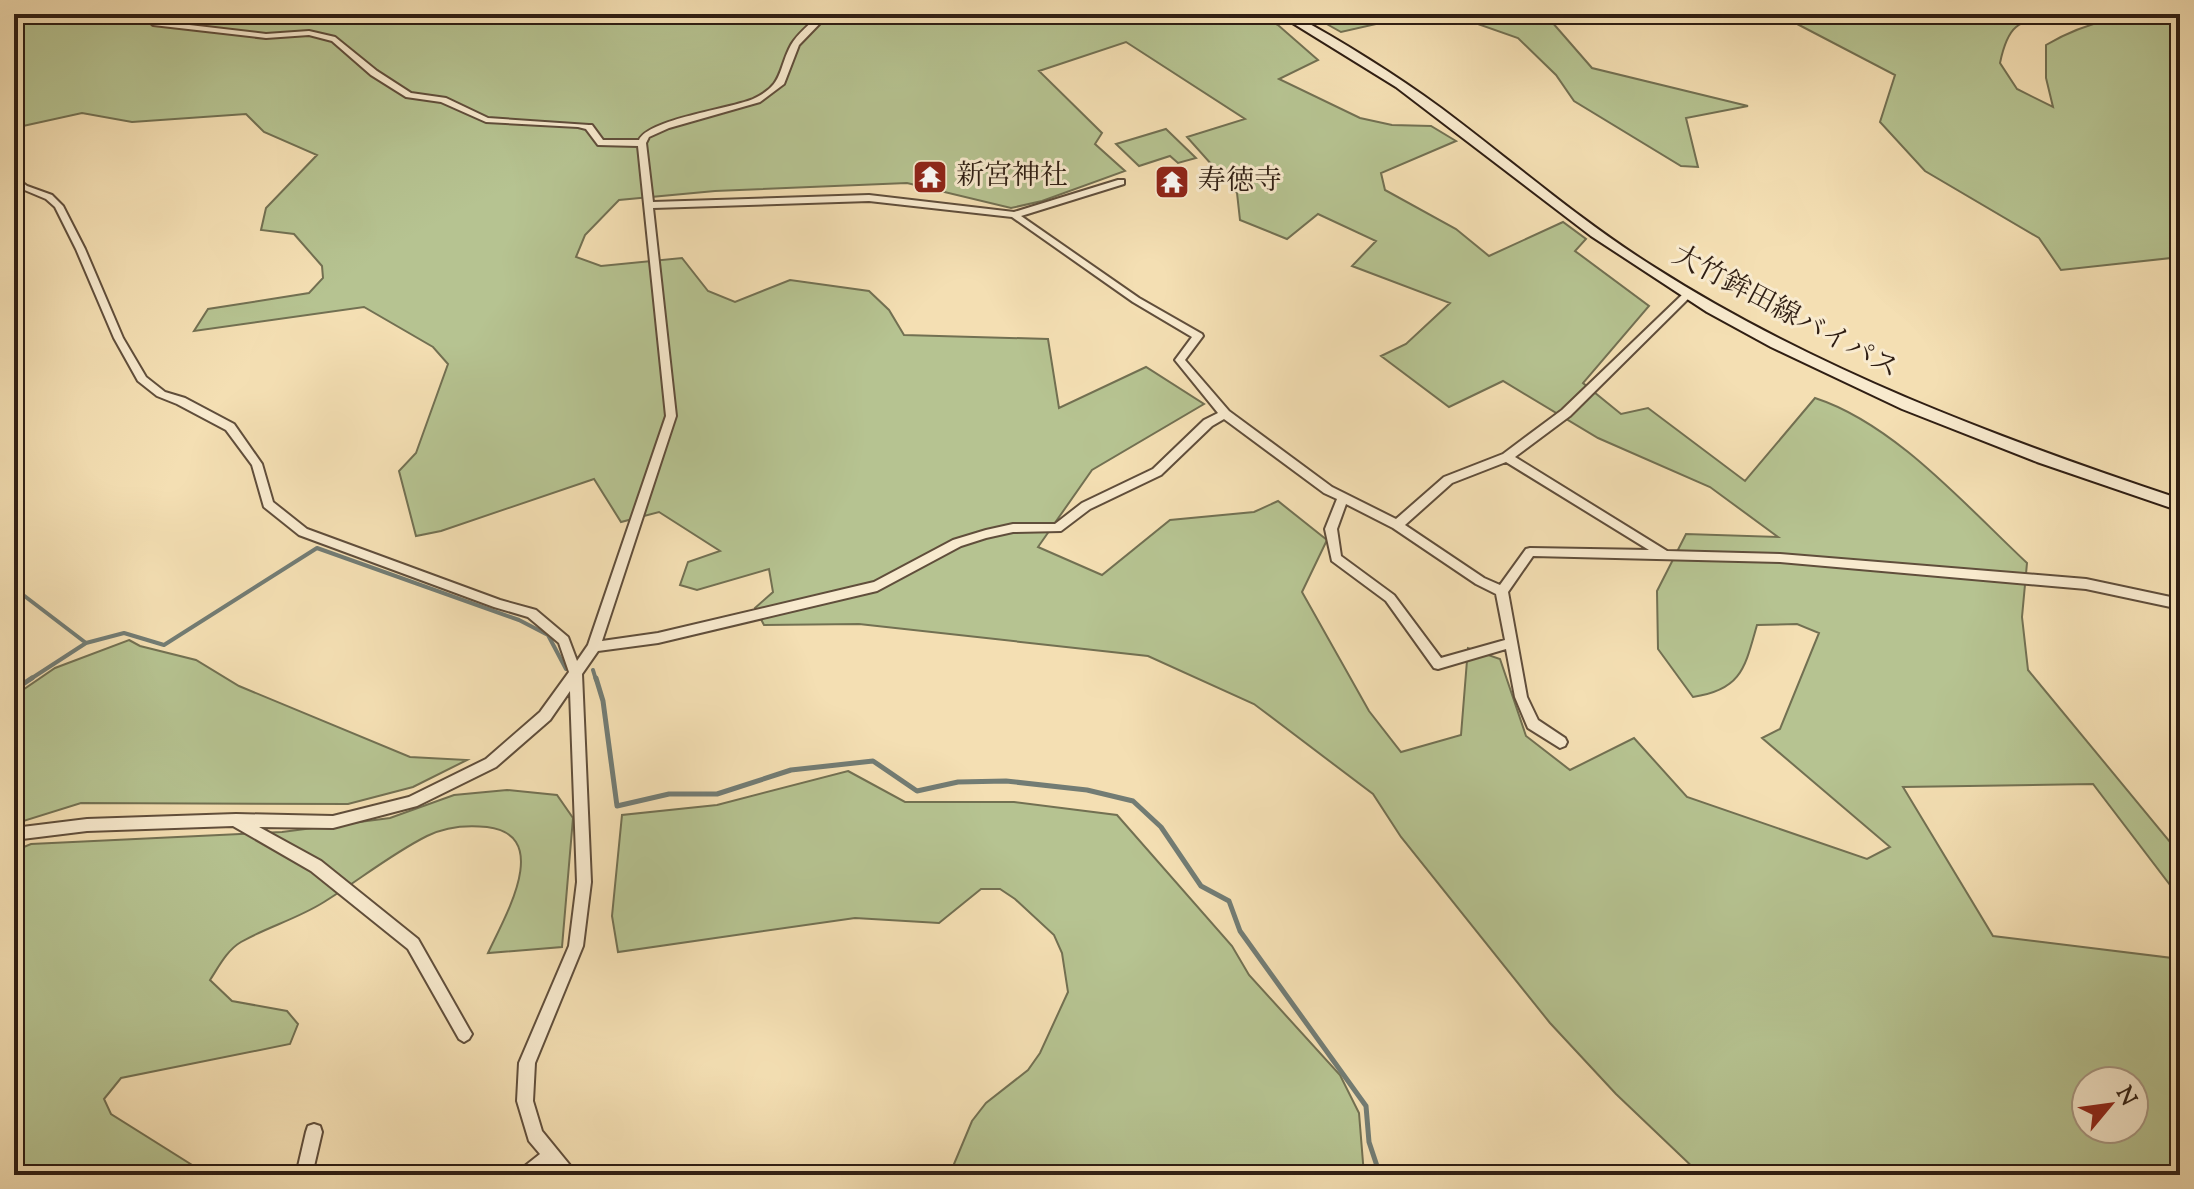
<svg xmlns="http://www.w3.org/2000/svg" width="2194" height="1189" font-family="'Sorts Mill Goudy','Noto Serif JP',serif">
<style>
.green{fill:#b6c391;stroke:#727052;stroke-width:2;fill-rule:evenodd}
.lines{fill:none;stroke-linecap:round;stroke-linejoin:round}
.stream-far1{stroke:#727c74;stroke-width:4}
.stream{stroke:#727c74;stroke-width:5}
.street-casing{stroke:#604e3b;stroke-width:4}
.secondary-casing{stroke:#2f1e13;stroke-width:4}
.street{fill:#f8eace;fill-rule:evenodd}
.secondary{fill:#f8eace;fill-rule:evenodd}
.labels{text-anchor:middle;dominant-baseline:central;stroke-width:6;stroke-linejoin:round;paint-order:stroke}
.far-poi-label{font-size:28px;fill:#2f1e13;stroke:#f8eace;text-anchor:start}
.far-street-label{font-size:28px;fill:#2f1e13;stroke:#f8eace}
</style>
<rect width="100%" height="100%" fill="#f4dfb3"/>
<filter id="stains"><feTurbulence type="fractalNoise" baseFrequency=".0025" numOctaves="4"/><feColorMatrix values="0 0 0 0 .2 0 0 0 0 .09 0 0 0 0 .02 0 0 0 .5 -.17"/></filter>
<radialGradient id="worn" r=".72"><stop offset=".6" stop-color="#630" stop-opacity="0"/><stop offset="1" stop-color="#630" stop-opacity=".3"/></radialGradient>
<!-- green -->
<path class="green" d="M14,14H1256L1278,25L1318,60L1279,79L1360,118L1392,125L1431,126L1456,141L1381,173L1385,190L1456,229L1489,256L1563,222L1586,239L1575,251L1649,306L1583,383L1621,414L1648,408L1745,481L1815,398C1895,424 1966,506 2027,563L2022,617L2028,670L2180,854V898L2093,784L1903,787L1993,936L2180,959V1175H1701L1616,1094L1550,1023L1401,837L1373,794L1254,704L1148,656L859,624L764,625L755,608L773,592L769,569L697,590L680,585L688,562L720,551L659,512L621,522L594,479L441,531L416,536L399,471L416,453L448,364L433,347L364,307L194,331L208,309L309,293L323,278L322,266L294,234L261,230L266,208L317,155L264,132L246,114L132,122L82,113L14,128ZM1126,42L1245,119L1187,137L1237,193L1240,220L1287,239L1318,214L1376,241L1352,266L1450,303L1406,344L1381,356L1449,407L1503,381L1598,438L1710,487L1778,537L1686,534L1657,591L1658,649L1693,697C1742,690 1745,667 1757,625L1797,624L1819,633L1780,729L1762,738L1890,847L1867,859L1687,797L1634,738L1570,770L1526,736L1500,659L1468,648L1461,735L1401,752L1369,711L1302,592L1327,540L1278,501L1254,512L1170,520L1102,575L1038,547L1092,470L1204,404L1146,367L1059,408L1048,339L904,335L889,310L869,291L790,280L735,302L708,291L682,258L601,266L576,257L585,235L619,200L715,191L907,183L1011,208L1042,201L1125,171L1095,144L1102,133L1039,71ZM2086,1081H2134V1129H2086Z
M1309,14H1545L1592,68L1748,106L1686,118L1698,167L1681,166L1574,101L1556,75L1518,38L1458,17L1420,14L1341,32Z
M1778,14H2060C2020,22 2009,20 2000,63L2017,89L2053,107L2046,78V45C2090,19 2129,14 2180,14V257L2061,270L2039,238L1925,171L1880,122L1895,75Z
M1166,129L1196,158L1178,163L1170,156L1139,166L1116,144Z
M129,640L140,646L196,660L239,686L410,757L467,760L413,787L348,804L81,803L14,824V696L55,668Z
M848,771L905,802H1014L1117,815L1232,946L1249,975L1340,1075L1359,1113L1364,1175H959L954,1164L972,1121L986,1103L1028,1070L1040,1053L1068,992L1062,953L1054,935L1015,899L1000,889H981L939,923L855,918L618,952L612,916L622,815L717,805Z
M507,790L557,795L573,818L562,947L488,953C504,918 554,835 487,827C468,825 445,827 427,836C391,854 358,881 324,902C297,919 267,927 241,942C227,950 218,968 210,980L232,1001L287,1011L298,1024L290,1044L121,1078L104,1099L111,1114L208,1175H14V851L31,844L282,832L390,818L454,795Z"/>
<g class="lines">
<!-- stream-far1 -->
<path class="stream-far1" d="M14,588L86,643
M593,670L596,680
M29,680L86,643L124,633L164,645L317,548L519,620L548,635L566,669"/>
<!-- stream -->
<path class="stream" d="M596,678L603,701L617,806L669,794H717L791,770L873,761L917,791L958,782L1006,781L1087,790L1133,801L1161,827L1201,886L1229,901L1240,931L1366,1106L1369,1142L1380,1175
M14,690L32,678"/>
<!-- street casing -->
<g class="street-casing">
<path id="street" d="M141,14H149L155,21L266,34L309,31L335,37L377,71L411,93L446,98L488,118L589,125H592L603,140H639C649,119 729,109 753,99C784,85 778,69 791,45C797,34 811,23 821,14H829L799,45L784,84L760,102L669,128L649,137L646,143L653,202L869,195L1014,212L1118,180H1124V184L1021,216L1139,298L1202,334L1203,336L1185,360L1229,411L1332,487L1396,519L1444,477L1503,454L1562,410L1684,293H1690V297L1570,416L1515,457L1667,551L1780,554L2086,579L2180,599V609L2086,589L1780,562L1533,556L1508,592L1527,697L1538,720L1565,738L1567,742L1565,746L1560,748L1528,728L1515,697L1506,649L1438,669L1434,668L1386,601L1332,561L1325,529L1337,499L1324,493L1224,419L1212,426L1161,475L1090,509L1061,531L1013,532L986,538L961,546L877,591L658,643L598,651L582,674L591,882L583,946L535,1063L533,1101L542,1131L573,1169L575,1175H556L550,1167L540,1175H519L521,1169L540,1154L529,1141L517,1101L519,1063L569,946L577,882L570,691L550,720L496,767L417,806L333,828L259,827L321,861L418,939L469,1029L472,1034L469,1039L464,1042L459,1039L408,949L311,871L233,826L87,831L14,840V828L87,819L236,814L333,816L409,797L486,759L540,712L569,672L559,643L528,617L494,607L299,535L264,507L252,465L226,430L177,404L157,396L138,381L114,338L76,249L55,207L46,199L15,186L14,176L27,186L52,195L63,206L85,249L123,338L146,377L165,392L185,398L234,424L262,464L273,502L307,529L500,600L536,610L568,637L577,661L588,645L666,416L638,146L598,145L586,129L578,127L486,122L441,102L406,97L371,75L332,41L309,35L266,38L153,25ZM869,201L1012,217L1133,302L1192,337L1175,360L1218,413L1204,420L1153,469L1082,503L1055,524H1013L986,530L953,540L874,582L658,633L602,641L676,416L653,208ZM1506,462L1649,550L1530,548L1526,549L1500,585L1484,578L1405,525L1452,483ZM1346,504L1393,528L1476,584L1496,594L1505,640L1441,658L1394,595L1341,556L1337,529Z
M314,1124L320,1126L322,1132L312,1175H296L306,1132L308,1126Z"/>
</g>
<!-- secondary casing -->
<g class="secondary-casing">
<path id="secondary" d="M1278,14H1292C1343,42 1393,73 1441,108C1512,161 1579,220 1654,267C1817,371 1998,438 2180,499V511L2037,462L1902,409L1771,347L1707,312L1591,236L1396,87Z"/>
</g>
<!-- street -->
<use href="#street" class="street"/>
<!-- secondary -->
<use href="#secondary" class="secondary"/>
</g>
<!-- icons -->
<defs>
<g id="temple-square" transform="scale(1.8)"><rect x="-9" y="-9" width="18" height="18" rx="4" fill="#8f2418" stroke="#f8eace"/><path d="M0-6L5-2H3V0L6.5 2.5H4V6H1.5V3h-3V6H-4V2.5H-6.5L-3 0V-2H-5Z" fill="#fff"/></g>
</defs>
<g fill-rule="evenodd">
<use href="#temple-square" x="930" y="177"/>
<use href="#temple-square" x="1172" y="182"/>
</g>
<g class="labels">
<!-- far-poi labels -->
<g class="far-poi-label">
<text x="956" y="177">新宮神社</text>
<text x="1198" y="182">寿徳寺</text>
</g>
<!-- far-street labels -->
<g class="far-street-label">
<text transform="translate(1785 313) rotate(28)">大竹鉾田線バイパス</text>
</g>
</g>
<!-- margin -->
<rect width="2194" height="1189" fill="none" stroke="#f4dfb3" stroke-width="48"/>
<rect x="16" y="16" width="2162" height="1157" fill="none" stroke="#2f1e13" stroke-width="4"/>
<rect x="24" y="24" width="2146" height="1141" fill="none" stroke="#2f1e13" stroke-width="2"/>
<!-- north arrow -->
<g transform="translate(2110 1105) rotate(61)"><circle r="38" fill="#f8eace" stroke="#a89883" stroke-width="2"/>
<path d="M0-6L14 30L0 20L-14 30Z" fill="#8f2418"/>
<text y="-12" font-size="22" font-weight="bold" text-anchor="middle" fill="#2f1e13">N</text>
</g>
<rect width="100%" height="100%" filter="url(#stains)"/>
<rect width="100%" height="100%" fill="url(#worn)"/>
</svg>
